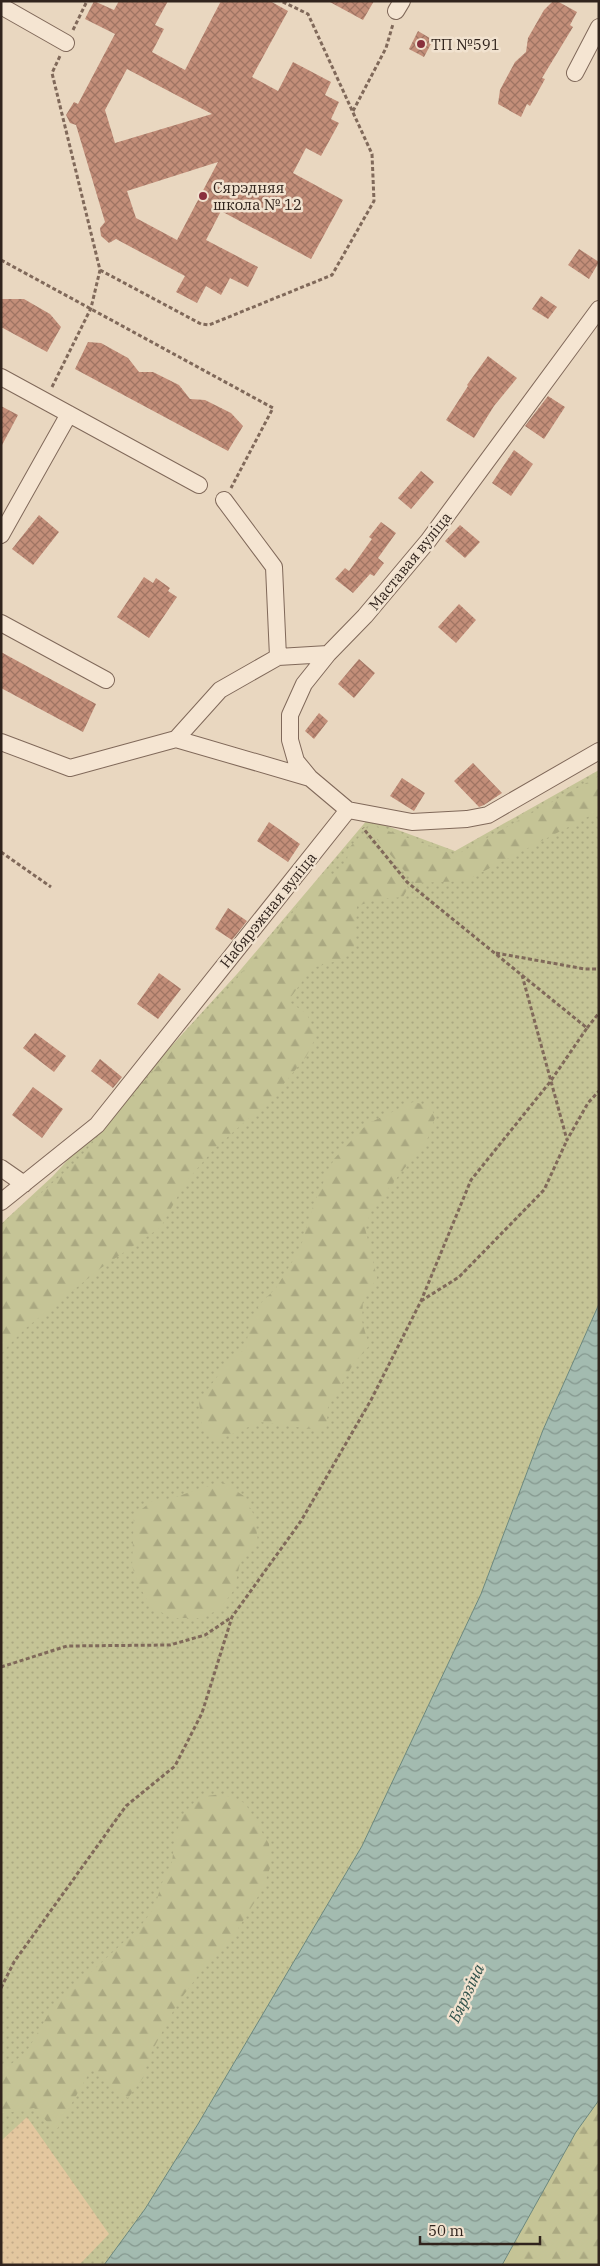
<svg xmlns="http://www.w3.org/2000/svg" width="600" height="2266" font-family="'IBM Plex Serif',serif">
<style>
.grass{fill:url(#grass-dots)}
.forest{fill:url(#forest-firs)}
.sand{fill:url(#sand-dots)}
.water{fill:url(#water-waves);stroke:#6b887d}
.building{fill:url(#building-cross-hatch);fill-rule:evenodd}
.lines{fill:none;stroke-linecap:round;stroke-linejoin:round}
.minor-casing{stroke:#80695a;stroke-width:18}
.path{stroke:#80695a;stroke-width:3;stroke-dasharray:4 2.5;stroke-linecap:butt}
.minor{stroke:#f5e5d2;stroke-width:16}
.poi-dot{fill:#89303d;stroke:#f1e2cf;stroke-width:2}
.labels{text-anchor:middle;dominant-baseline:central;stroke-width:5;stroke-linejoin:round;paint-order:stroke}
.poi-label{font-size:15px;fill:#31241d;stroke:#f1e2cf;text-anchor:start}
.street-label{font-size:15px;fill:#31241d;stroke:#f1e2cf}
.water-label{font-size:16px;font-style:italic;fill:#2d4f48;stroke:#f1e2cf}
</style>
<defs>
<pattern id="grass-dots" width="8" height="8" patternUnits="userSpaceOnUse" patternTransform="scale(1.25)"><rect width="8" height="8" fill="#c5c496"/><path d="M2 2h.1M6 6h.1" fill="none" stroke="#aaa881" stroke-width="1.8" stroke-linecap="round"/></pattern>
<pattern id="forest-firs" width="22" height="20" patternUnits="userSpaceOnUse" patternTransform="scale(1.25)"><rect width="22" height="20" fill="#c5c496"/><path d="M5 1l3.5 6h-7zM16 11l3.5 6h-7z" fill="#aaa881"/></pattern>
<pattern id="sand-dots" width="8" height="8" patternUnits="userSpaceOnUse" patternTransform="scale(1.25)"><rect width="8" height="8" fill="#e3c79f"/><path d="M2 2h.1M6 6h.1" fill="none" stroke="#c3ab88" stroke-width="1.8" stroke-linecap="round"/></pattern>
<pattern id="water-waves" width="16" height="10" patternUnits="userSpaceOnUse" patternTransform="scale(1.25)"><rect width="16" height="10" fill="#a3bbb0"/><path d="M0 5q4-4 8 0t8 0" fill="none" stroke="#85988f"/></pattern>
<pattern id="building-cross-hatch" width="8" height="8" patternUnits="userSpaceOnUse" patternTransform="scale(1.25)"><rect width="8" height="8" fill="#c38e79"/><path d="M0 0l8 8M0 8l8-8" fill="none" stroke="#9f7463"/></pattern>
</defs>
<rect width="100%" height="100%" fill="#e9d7c0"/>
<!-- grass -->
<path class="grass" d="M599,770V1304L543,1430L481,1594L362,1846L198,2124L145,2209L104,2265H1V1224L53,1176L237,974L368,819L455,851Z"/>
<!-- forest -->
<path class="forest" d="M599,776V811L465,881L415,883L367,828L371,825L456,855Z
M362,834L408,888L403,897L379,899L357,906L354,947L344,959L312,968L288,1001L307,1014L316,1037L306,1057L272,1098L214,1149L185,1183L161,1227L101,1268L26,1328L1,1353V1229L78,1160L149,1076L223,995L314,887L326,876L340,872L347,861L348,849Z
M413,1102L431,1106L435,1118L427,1140L372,1209L365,1228L377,1278L363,1299L362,1321L369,1346L354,1363L328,1407L326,1431L260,1422L216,1441L202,1429L199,1401L226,1365L246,1348L249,1325L260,1304L276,1288L300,1249L314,1203L334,1159L367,1124Z
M224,1483L244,1496L255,1517L258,1543L240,1563L234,1590L219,1610L199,1618H171L151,1606L139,1586L132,1566L134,1515L155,1499L168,1500L201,1488Z
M222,1794L245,1803L269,1844L270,1868L262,1890L236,1932L206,1965L177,2004L149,2057L143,2078L128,2098L108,2084L92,2068L56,2131L34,2108L1,2114V2067L10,2065L27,2051L52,2008L139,1928L155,1907L161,1885L172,1862L175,1837L183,1815L199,1797Z
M599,2100V2265H502L576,2132Z"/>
<!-- sand -->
<path class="sand" d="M27,2117L109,2234L79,2265H1V2141Z"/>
<!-- water -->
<path class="water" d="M599,1304V2100L576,2132L502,2265H104L145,2209L198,2124L362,1846L481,1594L543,1430Z"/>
<!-- building -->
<path class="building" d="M94,1L114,10L119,1H168L155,25L164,29L152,52L185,70L221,1H270L288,11L252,77L278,91L293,62L331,82L325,95L339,102L331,119L339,123L321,156L306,148L293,173L343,200L311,259L221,211L206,240L258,267L248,287L230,278L221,295L206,286L197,303L176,292L185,276L116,239L109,243L101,236L100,228L105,222L76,125L70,123L66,115L74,102L78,104L115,34L85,19ZM127,69L212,114L115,143L105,110ZM218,162L177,240L136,218L127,191Z
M328,1H374L363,20Z
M553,1H557L577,12L570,25L573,27L542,78L545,79L530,106L527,104L521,117L498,104L500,90L515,62L526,52L528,38L544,10Z
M418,31L433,40L424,57L409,49Z
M579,249L599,262L589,279L568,265Z
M541,296L557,307L548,319L532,309Z
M1,299H24L50,314L61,327L47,352L1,327Z
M88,342L101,343L128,358L139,372H153L179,385L190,399L205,400L231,413L243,426L228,451L75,369Z
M488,356L517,378L494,406L474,438L446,420L468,386L467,385Z
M548,396L565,407L544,439L525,426Z
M1,406L18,415L1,447Z
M514,450L533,464L511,496L492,483Z
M421,471L434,482L411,509L398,498Z
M39,515L59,532L33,565L12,549Z
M381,522L396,533L378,558L384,563L374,576L370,574L353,593L335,579L345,568L349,571L372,539L369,537Z
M460,525L480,542L465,558L445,541Z
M144,577L153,583L156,578L170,588L168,591L177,597L149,638L117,617Z
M459,604L476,620L456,643L438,627Z
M1,652L96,704L83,732L1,688Z
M359,659L375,673L354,698L338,684Z
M319,713L328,721L314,739L305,731Z
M473,763L502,793L484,805L479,807L454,781Z
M402,778L425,793L414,811L390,796Z
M269,822L300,844L288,862L257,841Z
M228,908L247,921L232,940L215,929Z
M159,973L181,989L158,1019L137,1004Z
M35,1033L66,1056L54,1072L23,1048Z
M100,1059L122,1077L113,1088L91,1071Z
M33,1087L63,1109L42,1138L12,1115Z"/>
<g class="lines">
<!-- minor casing -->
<g class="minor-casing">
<path id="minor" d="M1,6L66,43
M396,11L402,1
M575,73L599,27
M599,309L428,541L365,616L328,654L304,684L290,715V740L296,761L310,778L348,810L412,822L467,819L488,815L599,751
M1,377L199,485
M1,535L69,414
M1,623L106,680
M278,657L328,654
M176,739L220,690L278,657L274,567L224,500
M1,742L70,768L176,739L310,778
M1,1168L24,1184
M1,1202L97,1125L348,810"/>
</g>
<!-- path -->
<path class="path" d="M73,30L87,1
M353,111L386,48L393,24
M1,260L273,408L231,488
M100,270L201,324L209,325L332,275L374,201L372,154L308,14L281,1
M52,387L91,308L100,270L52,73L60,56
M1,852L51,887
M496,953L585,969H599
M522,975L567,1140L588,1103L599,1091
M587,1028L599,1013
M421,1301L459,1277L544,1190L567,1140
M1,1667L67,1646L170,1645L205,1635L232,1617
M1,1988L14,1962L126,1806L175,1766L202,1713L232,1617L301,1521L371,1400L421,1301L471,1180L550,1082L587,1028L407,882L363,828"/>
<!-- minor -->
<use href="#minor" class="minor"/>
</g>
<!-- markers -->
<g class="poi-dot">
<circle cx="421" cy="44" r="5"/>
<circle cx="203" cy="196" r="5"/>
</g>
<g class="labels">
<!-- poi labels -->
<g class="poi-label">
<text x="431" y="44">ТП №591</text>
<text x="213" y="187">Сярэдняя<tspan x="213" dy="17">школа № 12</tspan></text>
</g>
<!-- street labels -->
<g class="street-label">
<text transform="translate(410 561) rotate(-51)">Маставая вуліца</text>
<text transform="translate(268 910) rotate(-51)">Набярэжная вуліца</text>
</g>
<!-- water labels -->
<g class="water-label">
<text transform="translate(466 1993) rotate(-65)">Бярэзіна</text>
</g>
</g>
<!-- border -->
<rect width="600" height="2266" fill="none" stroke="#31241d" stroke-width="5"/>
<!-- scale -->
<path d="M420 2236v8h120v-8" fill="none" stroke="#31241d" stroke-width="2.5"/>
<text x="428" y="2236" font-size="15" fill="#31241d" stroke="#f1e2cf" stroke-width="4" paint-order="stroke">50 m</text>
</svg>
